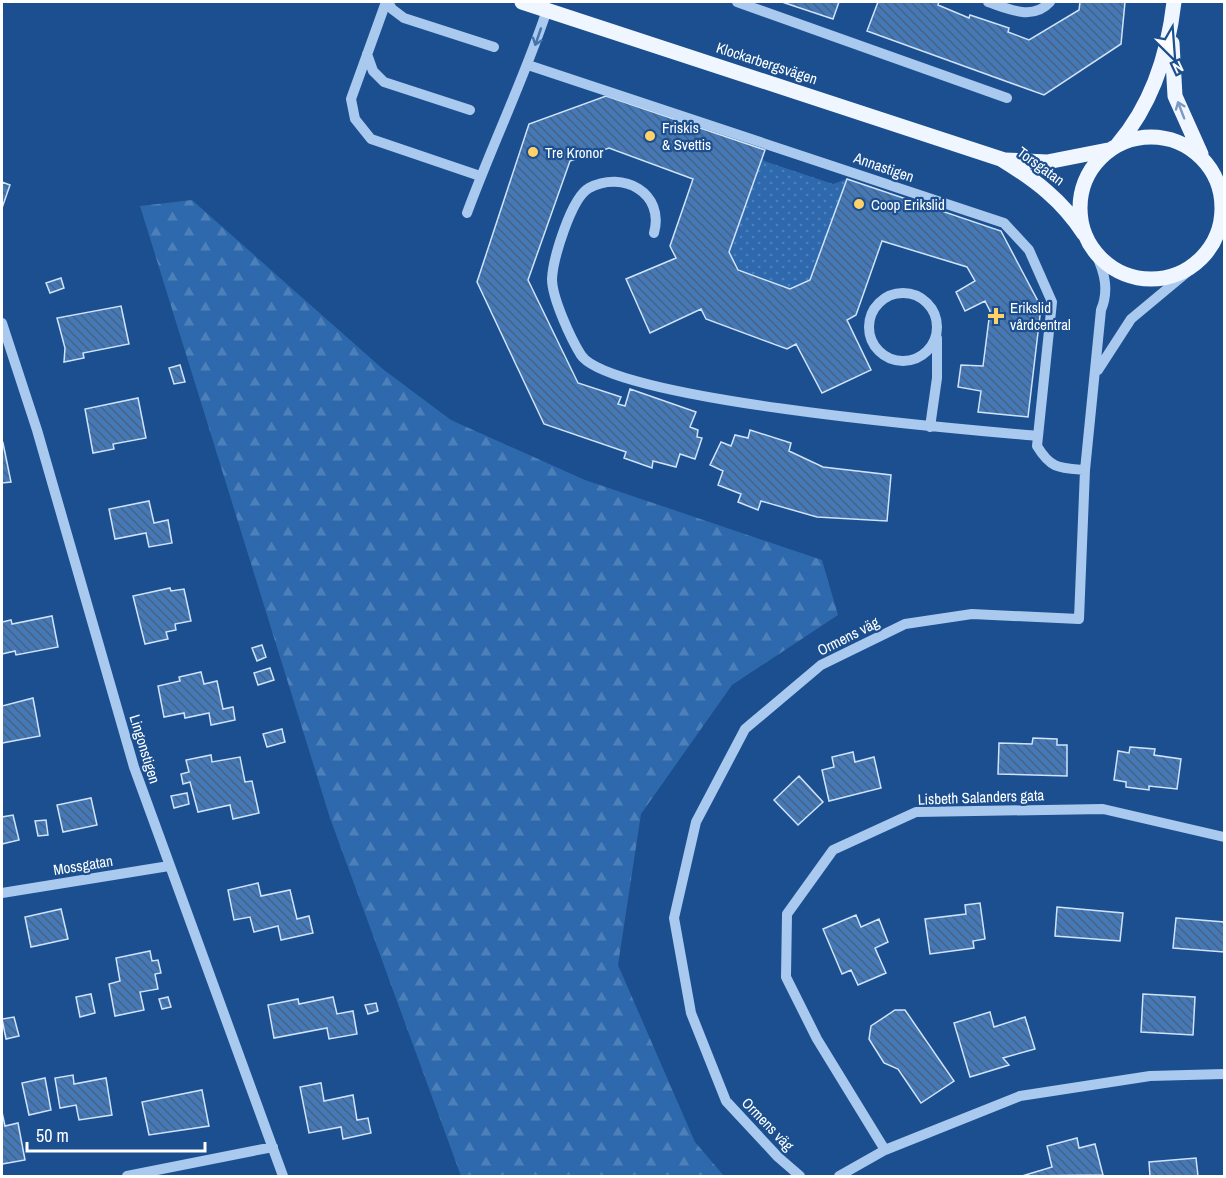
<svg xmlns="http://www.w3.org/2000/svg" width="1226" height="1178" font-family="'Archivo Narrow',sans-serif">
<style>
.grass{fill:url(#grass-dots)}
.forest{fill:url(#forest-firs)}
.building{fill:url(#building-back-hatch);stroke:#cfe3fa;stroke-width:1.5}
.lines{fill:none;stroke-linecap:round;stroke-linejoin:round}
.minor{stroke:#a9c9ee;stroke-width:10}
.major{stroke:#f0f6ff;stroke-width:15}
.oneway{stroke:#4674ac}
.oneway2{stroke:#7b9ac1}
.poi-dot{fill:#ffd166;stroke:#1b4f8f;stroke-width:2}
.labels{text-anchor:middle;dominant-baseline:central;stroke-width:4.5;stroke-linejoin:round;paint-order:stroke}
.street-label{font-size:15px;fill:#fff;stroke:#1b4f8f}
.poi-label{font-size:15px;fill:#fff;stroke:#1b4f8f;text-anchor:start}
</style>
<defs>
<pattern id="grass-dots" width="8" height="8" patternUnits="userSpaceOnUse" patternTransform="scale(1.5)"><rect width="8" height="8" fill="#2e69ad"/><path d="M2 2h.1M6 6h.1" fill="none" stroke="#4d80b9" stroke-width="1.8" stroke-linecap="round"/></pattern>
<pattern id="forest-firs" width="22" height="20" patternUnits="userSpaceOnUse" patternTransform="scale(1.5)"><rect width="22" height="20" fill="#2e69ad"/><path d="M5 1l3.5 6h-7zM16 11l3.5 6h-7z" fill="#4d80b9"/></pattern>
<pattern id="building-back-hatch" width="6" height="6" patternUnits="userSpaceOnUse" patternTransform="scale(1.5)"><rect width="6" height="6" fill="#4478b7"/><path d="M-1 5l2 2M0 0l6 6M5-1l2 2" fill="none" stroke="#486282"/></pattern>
</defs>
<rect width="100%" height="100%" fill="#1b4f8f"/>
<!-- grass -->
<path class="grass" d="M762,156L764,161L833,184L847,179L810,280L790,289L738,270L729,252Z"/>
<!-- forest -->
<path class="forest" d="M192,200L384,370L451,420L585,480L822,560L838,615L732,685L641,814L618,965L695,1142L724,1176H461L330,818L140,206Z"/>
<!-- building -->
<path class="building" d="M782,2H839L833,19Z
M878,2H939L938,5L969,18L970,15L1009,28L1008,32L1029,40L1079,10L1080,2H1125L1121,44L1044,95L867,31Z
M606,96L765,150L729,252L738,270L790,289L810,280L847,179L1001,231L1041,307L1028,417L978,412L981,391L958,387L961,365L983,366L990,311L985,301L965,311L956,292L975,281L967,267L882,241L856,315L847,320L871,370L822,393L796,344L787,349L706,319L701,309L650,333L626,279L676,258L670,246L693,179L609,148L570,161L528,280L578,383L621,397L618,404L625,406L630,389L696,412L690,427L698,430L697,437L702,438L695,459L680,454L676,467L653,461L652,468L624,458L626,452L544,424L477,282L529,124Z
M2,182L10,185L2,208Z
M61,278L64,288L50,293L46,283Z
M121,306L129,344L83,353L84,358L64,362L65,348L57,318Z
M180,365L185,382L174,384L169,368Z
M138,398L146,438L113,444L114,449L93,453L85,409Z
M750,430L791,443L789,451L823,467L891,475L887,521L817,517L761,501L758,510L738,502L741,494L718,485L723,471L710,465L721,442L731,446L735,435L748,438Z
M3,443L11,482L2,483V444Z
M149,501L154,523L168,520L172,543L149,547L146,533L115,539L109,509Z
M170,588L171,591L184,589L191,621L175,624L176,630L166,632L168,639L145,644L133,596Z
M52,616L58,647L16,655L15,651L2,654V622L11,620L12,624Z
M262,645L266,657L257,661L252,648Z
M270,668L274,680L258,685L254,673Z
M201,672L204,684L217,681L223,709L233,707L235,720L211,725L209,713L185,718L184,713L164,717L158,686L180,681L179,677Z
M33,698L40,736L2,743V706Z
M282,729L285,742L267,747L263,734Z
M1033,738L1057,739V745H1067V776L998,774L999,743L1032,744Z
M1130,747L1155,749L1154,755L1181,759L1177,789L1149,786V790L1126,787V782L1114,780L1118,751L1129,753Z
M853,752L855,762L874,757L881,788L829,801L822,770L834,767L832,757Z
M211,755L212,762L240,757L245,782L252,781L259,813L233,819L230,805L198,812L190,782L183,784L181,774L189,772L186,760Z
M799,776L823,802L798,825L774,800Z
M187,793L189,804L174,808L171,796Z
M91,798L97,825L63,832L57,805Z
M13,815L19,840L2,844V817Z
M46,820L48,835L38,836L35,821Z
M258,883L261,896L290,890L297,919L309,916L313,933L281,940L278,926L254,932L250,917L234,920L228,890Z
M980,903L985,939L973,941L974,948L930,954L925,919L966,914L965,905Z
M1057,907L1123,913L1120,941L1055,936Z
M61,909L68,939L31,947L25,917Z
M856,915L861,927L879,919L888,942L875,948L886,973L858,985L851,970L842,974L823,929Z
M1176,918L1224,922V952L1173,948Z
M150,951L152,961L158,960L161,973L155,974L158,989L140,992L144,1010L115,1016L109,984L120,981L116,958Z
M91,994L95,1013L80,1017L76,997Z
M1143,994L1195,997L1193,1035L1141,1032Z
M168,997L171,1007L162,1009L159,999Z
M333,997L337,1014L353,1011L357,1034L329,1039L327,1028L274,1038L268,1005L298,999L299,1004Z
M376,1003L378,1011L368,1014L365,1005Z
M895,1010H905L954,1081L921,1103L898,1069L884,1063L869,1039L871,1026Z
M990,1012L994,1027L1025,1017L1035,1049L1003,1058L1009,1065L970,1077L954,1023Z
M14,1017L19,1036L6,1039L2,1019Z
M73,1075L74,1084L106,1078L112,1115L79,1120L76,1105L60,1108L55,1078Z
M45,1078L51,1110L29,1115L22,1083Z
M321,1083L324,1101L353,1095L357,1120L368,1118L371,1133L343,1139L341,1127L309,1133L300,1087Z
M202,1090L209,1126L149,1135L142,1102Z
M2,1112L5,1126L18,1123L25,1160L2,1164Z
M1077,1138L1079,1148L1095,1144L1103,1175L1022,1176L1052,1167L1047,1146Z
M1196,1158L1198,1176H1150L1149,1162Z"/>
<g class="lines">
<!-- minor -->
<path class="minor" d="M386,2L351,99L355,119L371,139L480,176
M388,2L392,9L404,18L494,47
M737,2L1007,98
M988,2C1009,9 1033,21 1050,2
M367,54L373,71L384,82L470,110
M528,65L1004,223L1029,250L1052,302L1037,446C1051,469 1059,468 1085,470
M467,213C492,145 524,79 547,10
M654,233C665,193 623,170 589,188C571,198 553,259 552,279C552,298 571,339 581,355C611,401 970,430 1038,436
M869 327a34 34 0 1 1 68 0a34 34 0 1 1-68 0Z
M2,323L37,430L134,767L283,1176
M1098,370L1131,319L1197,264
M930,427L937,378V338
M2,893L169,866
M885,1150L817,1039L786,977L787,914L833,850L916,812L1103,809L1224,837
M127,1176L273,1147
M800,1176L778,1157L726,1101L691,1013L674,918L696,822L745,729L821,665L905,624L972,614L1079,619L1085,470L1101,310C1109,291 1105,273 1096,254
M839,1176L885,1150L1020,1096L1150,1076L1224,1074"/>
<!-- major -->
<path class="major" d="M522,2L1001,159C1035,180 1062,200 1084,234
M1172,43L1175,96L1201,154
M1080 208a71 71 0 1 1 142 0a71 71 0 1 1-142 0Z
M1118,144C1153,103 1168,54 1174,2
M1005,160L1047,162L1108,150"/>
</g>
<!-- one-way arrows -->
<defs><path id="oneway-shaft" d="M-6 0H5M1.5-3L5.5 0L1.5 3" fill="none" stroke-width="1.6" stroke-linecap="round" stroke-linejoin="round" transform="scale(1.5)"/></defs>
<use class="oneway" href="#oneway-shaft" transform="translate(538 37) rotate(109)"/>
<use class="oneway2" href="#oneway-shaft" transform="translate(1181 110) rotate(-111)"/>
<!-- markers -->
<g class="poi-dot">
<circle cx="650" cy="136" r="6"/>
<circle cx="533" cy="152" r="6"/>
<circle cx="859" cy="204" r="6"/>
<path d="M993 307h6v6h6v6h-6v6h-6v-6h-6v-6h6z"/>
</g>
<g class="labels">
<!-- street labels -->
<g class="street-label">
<text transform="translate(767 63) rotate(18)">Klockarbergsvägen</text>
<text transform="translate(1041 166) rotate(36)">Torsgatan</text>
<text transform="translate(884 167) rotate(19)">Annastigen</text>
<text transform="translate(848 636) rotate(-27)">Ormens väg</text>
<text transform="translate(145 749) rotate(73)">Lingonstigen</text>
<text transform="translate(981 797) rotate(-2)">Lisbeth Salanders gata</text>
<text transform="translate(83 865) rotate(-9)">Mossgatan</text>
<text transform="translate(768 1124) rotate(46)">Ormens väg</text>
</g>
<!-- poi labels -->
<g class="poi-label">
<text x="662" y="127">Friskis<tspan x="662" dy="17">&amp; Svettis</tspan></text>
<text x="545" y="152">Tre Kronor</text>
<text x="871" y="204">Coop Erikslid</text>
<text x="1010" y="307">Erikslid<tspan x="1010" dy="17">vårdcentral</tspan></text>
</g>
</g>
<!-- border -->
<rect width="1226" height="1178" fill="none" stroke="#ffffff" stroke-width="6"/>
<!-- north arrow -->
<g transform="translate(1172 54) rotate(155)" stroke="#1b4f8f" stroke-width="4.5" paint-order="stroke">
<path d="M0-4.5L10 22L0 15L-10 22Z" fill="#ffffff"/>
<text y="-9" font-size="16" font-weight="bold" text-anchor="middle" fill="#ffffff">N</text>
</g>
<!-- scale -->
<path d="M27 1142v9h178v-9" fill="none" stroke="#ffffff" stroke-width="3"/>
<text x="36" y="1142" font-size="18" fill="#ffffff" stroke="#1b4f8f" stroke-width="4.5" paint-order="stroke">50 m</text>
</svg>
